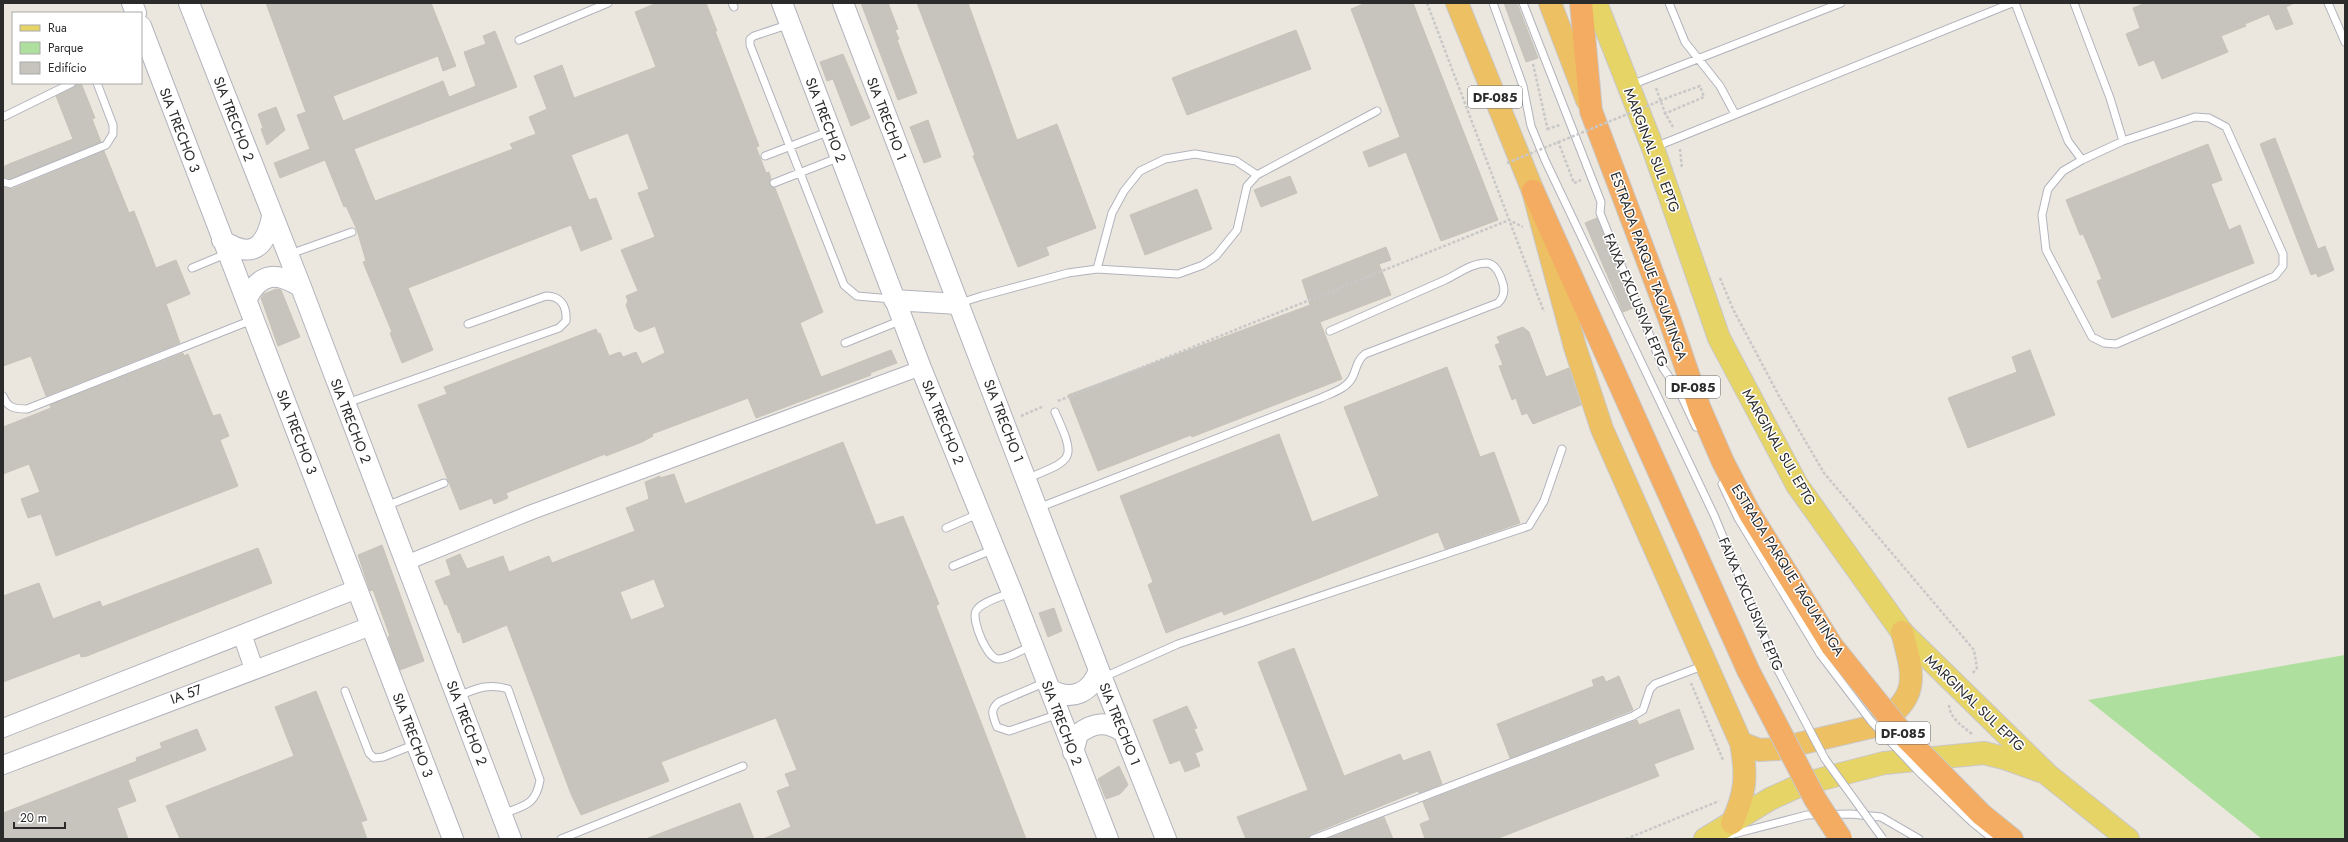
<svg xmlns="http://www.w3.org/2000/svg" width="2348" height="842" font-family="Jost,sans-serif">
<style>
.green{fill:#afdf9e}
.building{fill:#c7c4bd;stroke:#c7c3b8;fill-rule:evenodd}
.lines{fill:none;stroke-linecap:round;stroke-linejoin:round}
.service-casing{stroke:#b1b3bd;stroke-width:9}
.minor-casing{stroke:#b1b3bd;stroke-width:16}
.tertiary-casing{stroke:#b1b3bd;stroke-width:20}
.secondary-casing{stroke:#b1b3bd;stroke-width:22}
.primary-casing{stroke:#c8c8c8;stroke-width:24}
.trunk-casing{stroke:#c8c8c8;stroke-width:24}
.motorway-casing{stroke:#c8c8c8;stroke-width:24}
.path{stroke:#c8c8c8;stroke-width:2.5;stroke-dasharray:3 2;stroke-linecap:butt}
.service{stroke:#fff;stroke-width:7}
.minor{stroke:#fff;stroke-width:14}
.tertiary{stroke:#fff;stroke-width:18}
.secondary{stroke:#fff;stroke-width:20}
.primary{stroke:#e7d467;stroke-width:22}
.trunk{stroke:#edc064;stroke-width:22}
.motorway{stroke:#f3ac61;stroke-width:22}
.service-bridge-casing{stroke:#b1b3bd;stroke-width:9;stroke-linecap:butt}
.motorway-bridge-casing{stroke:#c8c8c8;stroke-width:24;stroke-linecap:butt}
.path-bridge{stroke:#c8c8c8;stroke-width:2.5;stroke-dasharray:3 2;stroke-linecap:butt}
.service-bridge{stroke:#fff;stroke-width:7}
.motorway-bridge{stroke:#f3ac61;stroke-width:22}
.labels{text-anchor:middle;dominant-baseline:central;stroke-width:3;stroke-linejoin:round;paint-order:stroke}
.shield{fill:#fff;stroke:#6b6b6b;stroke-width:1}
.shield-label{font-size:13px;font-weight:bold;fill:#2b2b2b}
.street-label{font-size:14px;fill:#2b2b2b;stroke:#fff}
</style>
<rect width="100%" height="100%" fill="#ece7de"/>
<!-- green -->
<path class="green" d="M2345,655V839H2262L2088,700Z"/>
<!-- building -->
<path class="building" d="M266,3H431L456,66L443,71L438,56L333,96L343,121L443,81L449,97L476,86L464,52L486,44L483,36L495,31L517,87L354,149L375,201L513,149L510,144L536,134L529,117L547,109L534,76L562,65L574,98L656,67L635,12L657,3H706L717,31H715L759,146L756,147L766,173L769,172L771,179L769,184L775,188L823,312L800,323L821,377L891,350L897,363L870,373L871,375L756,418L748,398L652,434L653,436L642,442L606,456L605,454L506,493L508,498L494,504L492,498L460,510L418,405L447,394L444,387L596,329L598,334L600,333L609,356L620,352L623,357L636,352L642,364L665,353L655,326L640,332L635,329L626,305L628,301L626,296L638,291L621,250L655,237L638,193L649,189L628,133L571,155L589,200L596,198L612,239L581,251L571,225L408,288L433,350L402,363L390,333L392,332L363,262L366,261L357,230L346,206L344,207L325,160L280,178L274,163L310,149L297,115L306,112Z
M861,3H888L898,29L895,30L899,39L897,40L917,93L898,100Z
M917,3H968L1017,140L1057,124L1096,228L1046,247L1049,255L1018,267L973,156L975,155Z
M1366,3H1413L1498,220L1441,241L1406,152L1369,167L1363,152L1400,137L1351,9Z
M1504,3H1517L1538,58L1526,62Z
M2146,3H2294L2286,7L2293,24L2276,30L2269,14L2245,24L2246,26L2221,36L2228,52L2162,79L2154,60L2139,66L2126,34L2140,28L2133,8Z
M1296,30L1311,69L1187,115L1172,78Z
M843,54L870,118L851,126L833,79L827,81L820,62Z
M77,83H81L95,118L92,119L101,142L10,179L3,177V167L9,164L73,139L56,96L74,87Z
M276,107L285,130L267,145L261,129L263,128L258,114Z
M928,120L941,157L924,163L910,127Z
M2275,138L2318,249L2325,246L2334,270L2318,277L2316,273L2311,275L2260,144Z
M2208,144L2222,180L2211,184L2229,230L2240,225L2254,263L2112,318L2097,281L2102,279L2093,257L2083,234L2080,235L2066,200Z
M104,151L129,213L134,211L156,268L176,260L190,294L166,304L180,343L46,396L31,356L3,366V187L12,189Z
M1290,176L1297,193L1261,207L1254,190Z
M1197,189L1212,229L1145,255L1130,215Z
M1597,218L1633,308L1623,312L1585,223Z
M1386,247L1391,260L1379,264L1391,295L1320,322L1342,379L1192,437L1191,435L1098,471L1068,395L1310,305L1302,280Z
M276,289L281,290L300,337L278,346L261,298L264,294Z
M1523,327L1529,332L1546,377L1569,368L1581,405L1533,424L1527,413L1522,415L1516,398L1512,400L1499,366L1503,365L1495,345L1500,343L1497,337Z
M2030,350L2055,415L1968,448L1948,398L2017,372L2012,357Z
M183,353L184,356L188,354L213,416L220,414L229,436L220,440L238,486L56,556L41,514L28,518L21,499L40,492L29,464L3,474V427L51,408L50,405Z
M1447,367L1480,457L1494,452L1520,523L1445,549L1438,532L1224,615L1222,611L1166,633L1148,585L1153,582L1120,496L1279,434L1312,522L1379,496L1344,407Z
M843,442L876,525L903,516L939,604L936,606L1026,839H763L791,827L777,791L790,786L785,774L797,770L776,718L661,762L669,781L581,815L571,794L507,625L463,643L460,632L458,633L447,604L445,605L435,581L451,575L446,560L460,554L467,569L503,556L509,572L549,556L552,563L635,531L626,508L649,499L645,482L660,476V478L674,474L685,504ZM654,579L665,607L631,620L620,592Z
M382,545L424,661L400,670L388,637L390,636L373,590L370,591L358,555Z
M258,548L272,583L87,656L81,657L80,653L3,682V596L39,583L53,619L100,601L102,607Z
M1054,608L1062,631L1048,637L1039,613Z
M1294,648L1344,776L1400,754L1403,761L1430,751L1442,784L1419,793L1418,791L1311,834L1308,839H1246L1237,817L1308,790L1258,662Z
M1603,676L1606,682L1619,676L1633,710L1510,758L1497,724L1594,686L1592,680Z
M316,691L367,820L361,822L367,839H180L166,806L294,756L275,707Z
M1187,706L1197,728L1194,729L1203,750L1195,753L1200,766L1185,772L1180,760L1170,764L1153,720Z
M1679,709L1694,749L1654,764L1659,776L1496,839H1425L1420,824L1430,820L1423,802L1637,720L1639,725Z
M197,729L206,750L128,780L136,801L117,808L128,839H3V813L137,761L136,758L162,748L160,743Z
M1119,766L1128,785L1120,794L1106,799L1098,779Z
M740,803L754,839H649L648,838Z
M1384,817L1393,839H1327Z"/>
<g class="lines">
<!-- service casing -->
<g class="service-casing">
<path id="service" d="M732,3L734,7
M1493,3L1523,86L1531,126L1545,160L1714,515L1778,670
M1523,3L1601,202L1600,213L1663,368L1680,393L1696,427
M1669,3L1685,42L1720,86L1735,114
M2015,3L2068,141L2082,160L2123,141L2110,98L2074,3
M2328,3L2345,42
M790,24L754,36L750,39V45L844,285L857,296L892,299
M519,40L608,3
M1631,85L1841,3
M3,117L72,83
M1655,147L2012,3
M765,156L830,131
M2082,160L2063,171L2048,189L2042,215L2046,250L2092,337L2104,343L2116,344L2275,276L2283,266V254L2226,127L2209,118L2195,117L2123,141
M3,182L10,184L106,145L113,134V125L97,83
M774,183L840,157
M290,254L352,232
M192,268L228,253
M1097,269L1112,213L1124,191L1140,171L1165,159L1195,154L1236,161L1257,175
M960,303L982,296L1068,273L1097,269L1178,274L1203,265L1216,256L1237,230L1247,186L1257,175L1377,111
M845,343L902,320
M3,396C8,408 14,409 27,409L252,320
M347,403L559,328L566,321C567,306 561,296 546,296L468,324
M1026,479C1074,459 1077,461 1055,412
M1722,484L1738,518L1820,654
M386,506L444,483
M1038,508L1321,398C1331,393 1346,389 1352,378C1357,369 1356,361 1365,354L1498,303C1504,297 1505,291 1503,284C1501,276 1496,264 1487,263C1471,263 1458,274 1445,280C1407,297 1368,314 1330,331
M946,528L978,514
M953,566L994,549
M1012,592C1002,597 982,601 976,611C971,619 987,660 999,659C1009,658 1022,650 1031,646
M1102,678L1178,644L1529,526L1544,501L1562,449
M1046,682L999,702C989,710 993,716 997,727L1009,731L1059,714
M345,691L369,753L374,758L383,757L416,744
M459,696C476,688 490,683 508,689L540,780C536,805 524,806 502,814
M1972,822L1993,839
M1726,836L1807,815L1851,814L1881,817L1919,839
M561,839L743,766
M1313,839L1633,716L1643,710L1650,689L1655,684L1705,665"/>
</g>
<!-- minor casing -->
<g class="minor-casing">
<path id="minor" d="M406,563L532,512L921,368"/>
</g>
<!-- tertiary casing -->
<g class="tertiary-casing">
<path id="tertiary" d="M242,634L254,669
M3,728L357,589
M3,765L371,626"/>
</g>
<!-- secondary casing -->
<g class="secondary-casing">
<path id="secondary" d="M132,3L136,13
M189,3L301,287L511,839
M782,3L921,368L1012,592L1108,839
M843,3L1102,678L1166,839
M141,26L453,839
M222,240C251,259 265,249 272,217
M247,298C261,272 277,272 301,287
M894,300L958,304
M1050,689C1071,702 1091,693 1099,670
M1073,752L1078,734C1094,722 1107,721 1123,732"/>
</g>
<!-- primary casing -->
<g class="primary-casing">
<path id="primary" d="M1596,3L1653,148L1719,338L1797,485L1902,632L2048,775L2128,839
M1705,839L1770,799L1803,784L1884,763L1984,753L2004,758L2040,771"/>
</g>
<!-- trunk casing -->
<g class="trunk-casing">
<path id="trunk" d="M1457,3L1533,191L1575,347L1602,429L1741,743C1747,775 1746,793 1732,823
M1550,3L1587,100
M1741,743L1759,750L1777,749L1875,726C1921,698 1914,677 1902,632"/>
</g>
<!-- motorway casing -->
<g class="motorway-casing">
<path id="motorway" d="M1581,3L1591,111L1668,315L1700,409L1723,462L1750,514L1832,646
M1533,191L1748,670
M1981,814L2012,839"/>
</g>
<!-- path -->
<path class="path" d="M1427,3L1544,312
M1533,64L1548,131
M1656,88L1665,113L1673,127
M1664,114L1704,97L1700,86L1672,96
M1547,129L1560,125
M1558,141L1574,183L1581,180
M1680,149L1682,169
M1720,278L1733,309L1779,396L1824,473L1974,650L1977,668L1972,674
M1058,401L1509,220L1523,227
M1021,416L1044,406
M1691,683L1723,760
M1949,705C1950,719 1963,726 1973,735
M1626,839L1719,801"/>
<!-- service -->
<use href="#service" class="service"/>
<!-- minor -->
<use href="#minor" class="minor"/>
<!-- tertiary -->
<use href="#tertiary" class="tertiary"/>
<!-- secondary -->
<use href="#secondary" class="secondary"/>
<!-- primary -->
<use href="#primary" class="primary"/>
<!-- trunk -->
<use href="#trunk" class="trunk"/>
<!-- motorway -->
<use href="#motorway" class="motorway"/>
<!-- service-bridge casing -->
<g class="service-bridge-casing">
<path id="service-bridge" d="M1820,654L1871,721L1921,774L1972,822
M1778,670L1825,759L1883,839"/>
</g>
<!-- motorway-bridge casing -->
<g class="motorway-bridge-casing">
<path id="motorway-bridge" d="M1832,646L1907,739L1981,814
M1748,670L1815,799L1841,839"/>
</g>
<!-- path-bridge -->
<path class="path-bridge" d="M1507,163L1672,96"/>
<!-- service-bridge -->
<use href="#service-bridge" class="service-bridge"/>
<!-- motorway-bridge -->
<use href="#motorway-bridge" class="motorway-bridge"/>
</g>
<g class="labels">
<!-- shield labels -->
<g class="shield">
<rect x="1468" y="86" width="54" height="22" rx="3"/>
<rect x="1666" y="376" width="54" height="22" rx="3"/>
<rect x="1876" y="722" width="54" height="22" rx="3"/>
</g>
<g class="shield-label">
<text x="1495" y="97">DF-085</text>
<text x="1693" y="387">DF-085</text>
<text x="1903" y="733">DF-085</text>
</g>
<!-- street labels -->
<g class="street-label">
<text transform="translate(234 119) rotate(69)">SIA TRECHO 2</text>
<text transform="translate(887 119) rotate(69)">SIA TRECHO 1</text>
<text transform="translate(826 120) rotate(69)">SIA TRECHO 2</text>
<text transform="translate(180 130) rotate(69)">SIA TRECHO 3</text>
<text transform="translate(1652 150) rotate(69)">MARGINAL SUL EPTG</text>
<text transform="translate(1649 266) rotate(70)">ESTRADA PARQUE TAGUATINGA</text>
<text transform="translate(1636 300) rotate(67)">FAIXA EXCLUSIVA EPTG</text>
<text transform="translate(351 421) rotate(69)">SIA TRECHO 2</text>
<text transform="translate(1004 421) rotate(69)">SIA TRECHO 1</text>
<text transform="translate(943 422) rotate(68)">SIA TRECHO 2</text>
<text transform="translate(297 432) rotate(69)">SIA TRECHO 3</text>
<text transform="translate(1779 447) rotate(60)">MARGINAL SUL EPTG</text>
<text transform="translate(1788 570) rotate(58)">ESTRADA PARQUE TAGUATINGA</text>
<text transform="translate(1751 604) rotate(67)">FAIXA EXCLUSIVA EPTG</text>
<text transform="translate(186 694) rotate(-20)">IA 57</text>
<text transform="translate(1975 703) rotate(44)">MARGINAL SUL EPTG</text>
<text transform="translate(467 723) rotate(69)">SIA TRECHO 2</text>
<text transform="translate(1062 723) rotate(69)">SIA TRECHO 2</text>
<text transform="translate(1120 724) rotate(68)">SIA TRECHO 1</text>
<text transform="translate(413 735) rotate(69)">SIA TRECHO 3</text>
</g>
</g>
<!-- border -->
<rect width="2348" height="842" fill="none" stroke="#2b2b2b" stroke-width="8"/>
<!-- legend -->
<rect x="12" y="12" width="130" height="72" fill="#ffffff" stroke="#aaaaaa"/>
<rect x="20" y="25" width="20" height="6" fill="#e7d467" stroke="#aaaaaa"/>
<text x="48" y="32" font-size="12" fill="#2b2b2b">Rua</text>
<rect x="20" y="42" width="20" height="12" fill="#afdf9e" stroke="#aaaaaa"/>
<text x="48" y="52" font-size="12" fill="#2b2b2b">Parque</text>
<rect x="20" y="62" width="20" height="12" fill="#c7c4bd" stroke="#aaaaaa"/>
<text x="48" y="72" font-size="12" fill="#2b2b2b">Edifício</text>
<!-- scale -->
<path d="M14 822v6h51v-6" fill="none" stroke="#2b2b2b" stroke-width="2"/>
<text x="20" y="822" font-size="12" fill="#2b2b2b" stroke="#ffffff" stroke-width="3" paint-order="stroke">20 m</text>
</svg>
